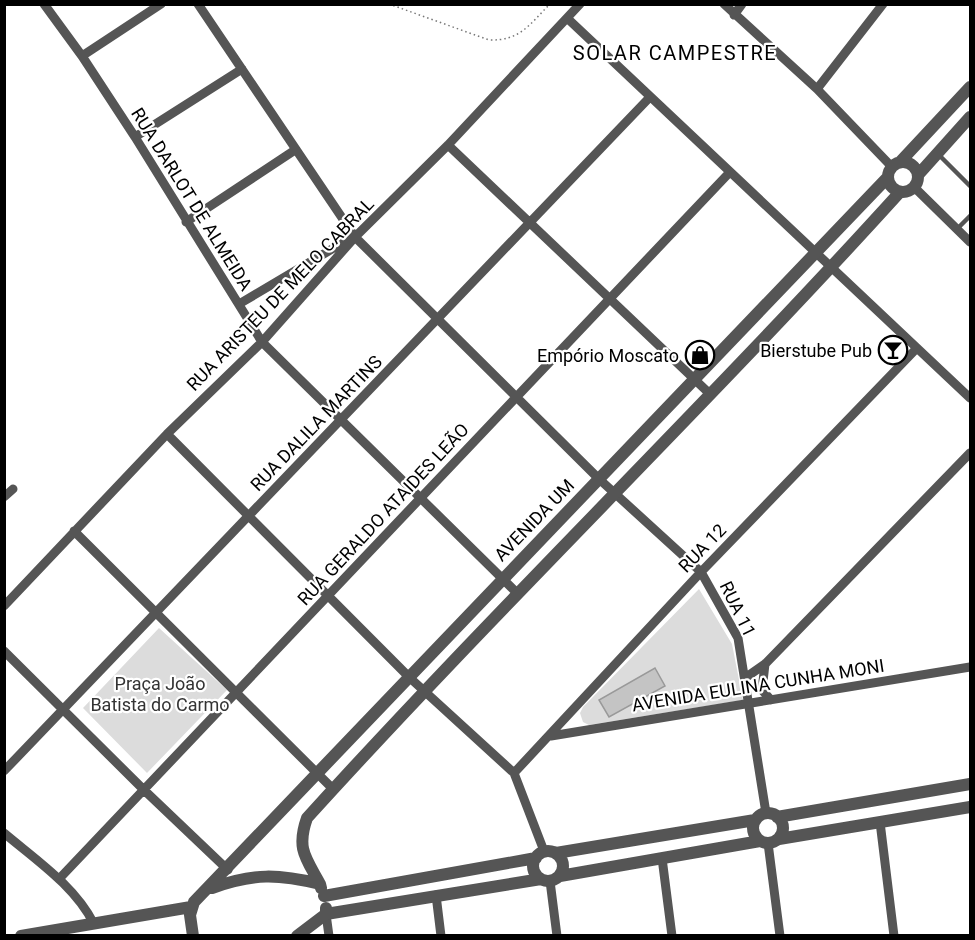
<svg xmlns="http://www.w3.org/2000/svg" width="975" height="940" font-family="Roboto,sans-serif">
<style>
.green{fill:#dcdcdc}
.building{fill:#c4c4c4;stroke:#999;stroke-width:1.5}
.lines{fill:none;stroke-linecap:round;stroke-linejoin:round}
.path{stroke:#777;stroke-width:1.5;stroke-dasharray:1.5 3;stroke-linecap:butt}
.service{stroke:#555;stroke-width:4.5}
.minor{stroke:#555;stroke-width:9}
.tertiary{stroke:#555;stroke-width:12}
.labels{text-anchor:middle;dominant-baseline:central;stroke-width:4.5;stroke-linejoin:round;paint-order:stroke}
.street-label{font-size:18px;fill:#000;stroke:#fff}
.poi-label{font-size:18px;fill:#000;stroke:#fff;text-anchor:end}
.park-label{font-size:18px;fill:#333;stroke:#fff}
.neighbourhood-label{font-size:20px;letter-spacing:1.5px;fill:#000;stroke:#fff}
</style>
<rect width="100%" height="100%" fill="#fff"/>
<!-- green -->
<path class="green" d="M699,589L732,644L743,700L589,725L583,722L580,713L583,707Z
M159,628L227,690L147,773L83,708Z"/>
<!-- building -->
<path class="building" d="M655,668L665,686L609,717L599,700Z"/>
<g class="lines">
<!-- path -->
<path class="path" d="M389,4L489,40C520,41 529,25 550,4"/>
<!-- service -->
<path class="service" d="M938,154L970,186
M958,228L970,216"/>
<!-- minor -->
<path class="minor" d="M44,4L82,56L135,137L262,342L518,594
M198,4L355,237L598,478L701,572L738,638L766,813
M724,4L817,89L892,167
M734,15L742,4
M567,18L970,398
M82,56L161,4
M817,89L883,4
M135,137L242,69
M448,145L711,395
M914,187L970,242
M186,222L295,150
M239,304L354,236
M167,434L410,678L514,773L544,851
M4,497L13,489
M74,531L333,789
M4,606L167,434L262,342L355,237L448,145L580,4
M4,651L144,790L228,870
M765,664L762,690L771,700
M745,678L765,664L970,453
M551,736L970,667
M4,771L650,97
M514,773L701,572L917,348
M880,822L894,936
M4,833C36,860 75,886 94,924
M768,843L780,936
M662,858L672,936
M59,879L730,172
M550,881L557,936
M436,895L441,936
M326,914L329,936"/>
<!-- tertiary -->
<path class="tertiary" d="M888 177a15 15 0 1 1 30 0a15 15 0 1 1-30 0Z
M900,162L970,87
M918,175L970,117
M753 828a15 15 0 1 1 30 0a15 15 0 1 1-30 0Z
M777,817L970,784
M779,839L970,807
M533 866a15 15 0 1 1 30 0a15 15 0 1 1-30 0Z
M556,853L755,820
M560,876L760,841
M320,884C306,858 296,849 307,818C500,605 707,405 900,192
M212,888C254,873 278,874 320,884L321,888
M324,896L536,858
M326,914L541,879
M21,936L191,907
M193,936L190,915L194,902L888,177
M297,936L326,914V908"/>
</g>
<!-- icons -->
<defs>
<g id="bar-ring" transform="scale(1.5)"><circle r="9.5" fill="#fff" stroke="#000" stroke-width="1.5"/><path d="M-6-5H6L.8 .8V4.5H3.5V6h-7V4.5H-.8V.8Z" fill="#000"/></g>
<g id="shop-ring" transform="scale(1.5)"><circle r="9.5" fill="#fff" stroke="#000" stroke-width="1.5"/><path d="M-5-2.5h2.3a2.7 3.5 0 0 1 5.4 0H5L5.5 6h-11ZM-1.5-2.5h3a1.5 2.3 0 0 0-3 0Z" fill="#000"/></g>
</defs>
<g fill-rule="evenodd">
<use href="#bar-ring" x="893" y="350"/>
<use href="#shop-ring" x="700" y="355"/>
</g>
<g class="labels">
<!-- street labels -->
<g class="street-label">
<text transform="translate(192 199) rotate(58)">RUA DARLOT DE ALMEIDA</text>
<text transform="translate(280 294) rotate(-46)">RUA ARISTEU DE MELO CABRAL</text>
<text transform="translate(316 423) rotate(-46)">RUA DALILA MARTINS</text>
<text transform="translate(383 514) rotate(-47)">RUA GERALDO ATAIDES LEÃO</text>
<text transform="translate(534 520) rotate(-46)">AVENIDA UM</text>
<text transform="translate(702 548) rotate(-46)">RUA 12</text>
<text transform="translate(738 609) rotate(64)">RUA 11</text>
<text transform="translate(758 685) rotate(-9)">AVENIDA EULINA CUNHA MONI</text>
</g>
<!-- poi labels -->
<g class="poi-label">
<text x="872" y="350">Bierstube Pub</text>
<text x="679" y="355">Empório Moscato</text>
</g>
<!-- park labels -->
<g class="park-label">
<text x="160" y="683">Praça João<tspan x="160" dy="21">Batista do Carmo</tspan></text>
</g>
<!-- neighbourhood labels -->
<g class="neighbourhood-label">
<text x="675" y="53">SOLAR CAMPESTRE</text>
</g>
</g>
<!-- border -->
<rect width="975" height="940" fill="none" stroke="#000000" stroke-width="12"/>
</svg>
